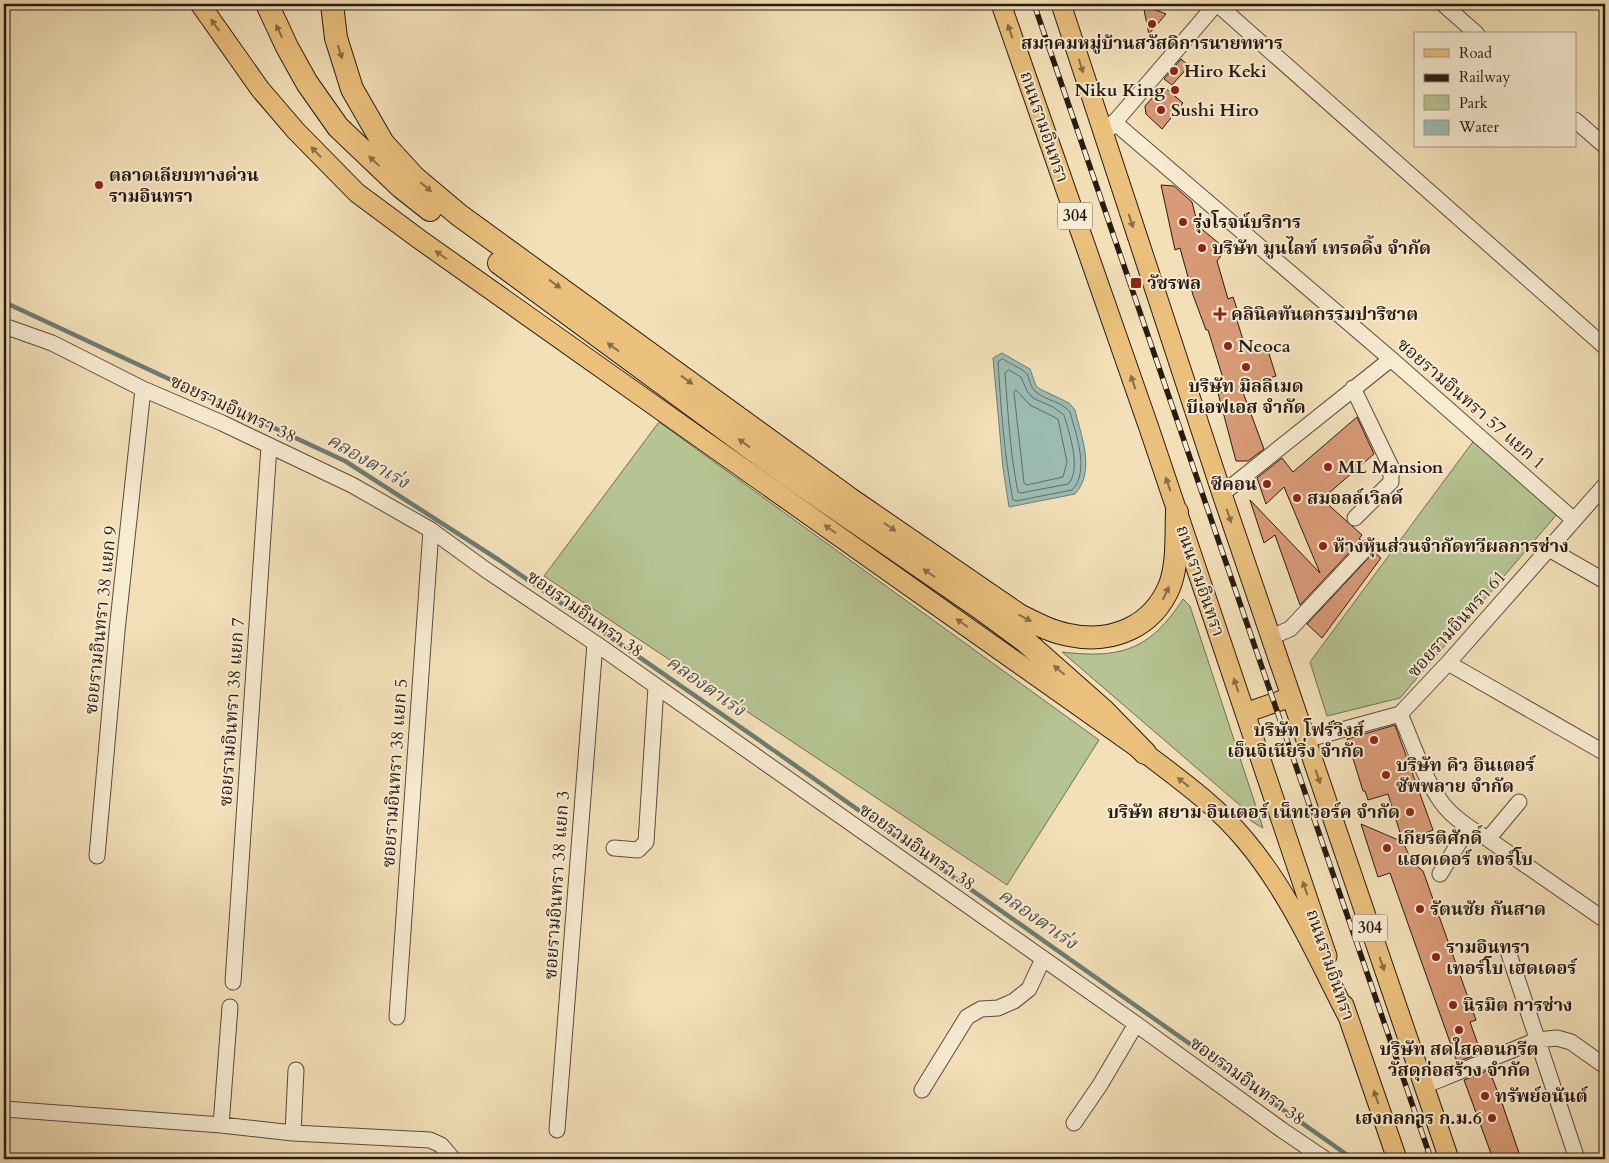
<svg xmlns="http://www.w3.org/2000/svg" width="1609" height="1163" font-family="Cardo,'Noto Serif Thai',serif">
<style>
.green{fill:#b6c392;stroke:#6e6f52}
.water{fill:#9cbcb4;stroke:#6d7c74}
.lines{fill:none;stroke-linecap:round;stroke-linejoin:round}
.shore{stroke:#626c64;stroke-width:1}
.stream{stroke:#6d7c74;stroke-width:4.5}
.building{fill:#d99a77;stroke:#271b13}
.minor-casing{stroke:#5a4c3c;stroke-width:17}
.major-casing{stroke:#271b13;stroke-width:21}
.highway-casing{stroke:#271b13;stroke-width:24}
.minor{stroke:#f7ebd2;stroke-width:15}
.major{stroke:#eac07c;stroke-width:19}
.highway{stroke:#eac07c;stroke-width:22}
.rail-casing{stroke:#271b13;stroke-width:5.5}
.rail{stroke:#f7ebd2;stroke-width:4;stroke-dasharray:11;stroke-linecap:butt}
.oneway{fill:#886e48}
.poi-dot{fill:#8f2418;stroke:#f7ebd2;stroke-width:2}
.labels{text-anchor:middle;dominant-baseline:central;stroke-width:4;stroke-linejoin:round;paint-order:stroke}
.shield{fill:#f7ebd2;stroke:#65594c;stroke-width:1}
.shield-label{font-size:16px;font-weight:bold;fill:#271b13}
.poi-label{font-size:18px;font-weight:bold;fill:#271b13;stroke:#f7ebd2;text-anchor:start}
.street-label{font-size:18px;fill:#271b13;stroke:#f7ebd2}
.water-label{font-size:19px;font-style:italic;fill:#50534b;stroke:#f7ebd2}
</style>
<rect width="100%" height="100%" fill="#f3e0b9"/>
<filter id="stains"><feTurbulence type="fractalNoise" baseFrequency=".004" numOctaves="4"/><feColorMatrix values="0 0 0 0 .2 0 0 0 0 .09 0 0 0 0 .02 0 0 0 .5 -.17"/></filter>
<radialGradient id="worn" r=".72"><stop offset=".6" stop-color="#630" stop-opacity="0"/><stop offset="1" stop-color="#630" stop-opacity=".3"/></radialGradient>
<!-- green -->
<path class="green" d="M659,422L1099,740L1007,885L544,576Z
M1475,439L1558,513L1400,698L1327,716L1310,662Z
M1183,599L1190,606L1263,828L1251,821L1242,807L1062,652C1121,659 1150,650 1183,599Z"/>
<!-- water -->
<path class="water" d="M1002,353L1030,369L1036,386L1040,389L1069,403L1075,410C1081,436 1096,471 1075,494L1009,507L1003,468L993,358Z"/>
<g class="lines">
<!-- shore -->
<path class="shore" d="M1003,359C1009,364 1022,368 1027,374C1030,380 1030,387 1036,392C1046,401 1061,401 1070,412C1076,434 1090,472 1072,490L1016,501L1013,500C1004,454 1001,408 998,362Z
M1009,370L1021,377L1027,391L1033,398L1053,407L1064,415C1069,432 1082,470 1068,484L1021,493L1018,492C1010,453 1008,412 1005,373Z
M1016,390L1030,405L1058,419L1067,462L1063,477L1027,485L1024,483L1014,393Z"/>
<!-- stream -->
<path class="stream" d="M4,302L345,461L499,560L779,754L1353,1159"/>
</g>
<!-- building -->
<path class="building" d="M1143,5L1166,14L1149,34Z
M1181,59L1189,66L1172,85L1164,79Z
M1163,86L1183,103L1162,129L1146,114L1145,106Z
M1161,185L1174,186L1192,202L1198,226L1226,249L1217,261L1228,299L1233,297L1240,318L1237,320L1246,350L1266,344L1276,376L1241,387L1264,449L1248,461H1236L1218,393L1227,391L1208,330H1206L1193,295L1180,248L1175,250Z
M1357,417L1374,454L1322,499L1362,535L1359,539L1361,540L1300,605L1275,535L1264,543L1250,500L1320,573L1284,487L1266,504L1257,478L1282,458L1293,472Z
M1374,552L1381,558L1322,638L1307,624Z
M1395,725L1433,830L1403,842L1388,794L1368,800L1365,791H1363L1347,739Z
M1361,824L1403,842L1412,862L1423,871L1476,1020L1470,1022L1481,1053L1457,1062L1390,873L1378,877Z
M1489,1070L1501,1100L1521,1159H1493L1464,1080Z"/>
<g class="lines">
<!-- minor casing -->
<g class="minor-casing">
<path id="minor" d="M1217,4L1605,347
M1443,4L1477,34
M1575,120L1605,146
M1114,122L1391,359L1574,520
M1108,130L1216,4
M4,326L52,343L143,389L222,423L352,485L431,530L486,570L595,643L1136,1024L1282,1130L1325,1159
M1353,388L1391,467V482L1355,518
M1222,494L1391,359
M1549,549L1605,581
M1271,637L1290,629L1366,548
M1448,663L1605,753
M1400,714C1413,743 1423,777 1442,803C1454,819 1472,830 1488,839L1605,920
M1305,740L1400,714L1448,663L1605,485
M1488,839L1519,802
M614,848L638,850L646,842L656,687
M97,856L117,631L143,389
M1440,874L1468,828
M1508,951L1577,1159
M233,982L269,446
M397,1017L431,530
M1424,1086L1537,1040L1557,1038L1571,1042L1605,1066
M922,1090L967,1017L981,1009L998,1008L1014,1001L1029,989L1043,959
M4,1109L221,1125L293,1133L430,1140L441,1145L453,1159
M1074,1123L1100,1085L1136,1024
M221,1125L230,1007
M557,1130L595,643
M293,1133L296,1070"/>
</g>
<!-- major casing -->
<g class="major-casing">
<path id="major" d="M200,4L260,89L296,131L357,193L419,239L1145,753C1179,779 1217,806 1245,840C1289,892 1317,957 1348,1017
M1001,4L1149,428L1327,956
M1061,4L1222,494L1449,1159
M1245,713L1291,697
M1344,1005L1397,1159"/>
</g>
<!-- highway casing -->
<g class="highway-casing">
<path id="highway" d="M267,4L287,47L307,83L338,127L401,187L430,210
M332,4L336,38L352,89L383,143L415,178L459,215L850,499L1019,615C1035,623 1051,632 1069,635C1112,644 1153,627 1170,585C1178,563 1176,536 1177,512
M499,263L783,472L980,608L1025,641L1103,710L1145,753"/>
</g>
<!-- minor -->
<use href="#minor" class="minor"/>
<!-- major -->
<use href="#major" class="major"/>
<!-- highway -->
<use href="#highway" class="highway"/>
<!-- rail casing -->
<g class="rail-casing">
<path id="rail" d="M1034,4L1431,1159"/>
</g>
<!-- rail -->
<use href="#rail" class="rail"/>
</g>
<!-- one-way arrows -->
<defs><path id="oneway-solid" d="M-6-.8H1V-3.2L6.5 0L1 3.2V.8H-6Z" transform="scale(1.25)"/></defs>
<g class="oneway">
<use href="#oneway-solid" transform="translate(215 25) rotate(-125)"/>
<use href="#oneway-solid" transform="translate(279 31) rotate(-115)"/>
<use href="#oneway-solid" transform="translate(1010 31) rotate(-109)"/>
<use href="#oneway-solid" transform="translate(340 52) rotate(73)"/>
<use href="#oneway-solid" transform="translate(1081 66) rotate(72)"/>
<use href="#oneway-solid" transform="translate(316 152) rotate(-134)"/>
<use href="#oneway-solid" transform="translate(374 161) rotate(-137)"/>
<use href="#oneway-solid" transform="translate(426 187) rotate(40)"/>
<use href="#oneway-solid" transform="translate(1131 221) rotate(72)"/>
<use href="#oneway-solid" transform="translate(441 255) rotate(-145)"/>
<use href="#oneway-solid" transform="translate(555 284) rotate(36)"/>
<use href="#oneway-solid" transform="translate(613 347) rotate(-144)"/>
<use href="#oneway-solid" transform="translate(687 380) rotate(36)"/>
<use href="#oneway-solid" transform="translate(1133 382) rotate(-109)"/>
<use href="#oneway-solid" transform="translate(744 443) rotate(-144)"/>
<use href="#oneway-solid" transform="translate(1168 484) rotate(-109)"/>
<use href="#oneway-solid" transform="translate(1229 516) rotate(71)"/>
<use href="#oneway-solid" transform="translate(890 527) rotate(35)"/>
<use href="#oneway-solid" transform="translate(830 529) rotate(-145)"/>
<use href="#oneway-solid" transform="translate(929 573) rotate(-145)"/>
<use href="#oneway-solid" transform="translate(1166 593) rotate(-64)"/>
<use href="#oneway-solid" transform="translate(1025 618) rotate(28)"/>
<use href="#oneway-solid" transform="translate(962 623) rotate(-145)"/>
<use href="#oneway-solid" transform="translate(1059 670) rotate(-140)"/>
<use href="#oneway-solid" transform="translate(1236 685) rotate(-109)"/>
<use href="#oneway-solid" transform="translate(1318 777) rotate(71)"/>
<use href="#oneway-solid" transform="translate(1183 782) rotate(-142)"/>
<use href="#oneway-solid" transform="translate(1305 888) rotate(-109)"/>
<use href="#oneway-solid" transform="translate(1382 964) rotate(71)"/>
<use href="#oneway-solid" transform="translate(1376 1097) rotate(-109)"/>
</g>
<!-- markers -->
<g class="poi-dot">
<circle cx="1152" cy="24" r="5"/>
<circle cx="1174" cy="71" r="5"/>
<circle cx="1175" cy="90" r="5"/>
<circle cx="1161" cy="110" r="5"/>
<circle cx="99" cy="185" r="5"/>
<circle cx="1183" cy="222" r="5"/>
<circle cx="1202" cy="248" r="5"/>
<rect x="1130" y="277" width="12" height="12" rx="2.5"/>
<path d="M1217.5 306.5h5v5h5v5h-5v5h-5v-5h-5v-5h5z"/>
<circle cx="1228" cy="346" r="5"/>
<circle cx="1246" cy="367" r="5"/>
<circle cx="1328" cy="467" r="5"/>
<circle cx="1267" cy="484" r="5"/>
<circle cx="1297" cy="498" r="5"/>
<circle cx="1323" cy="546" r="5"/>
<circle cx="1374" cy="740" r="5"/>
<circle cx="1386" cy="775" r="5"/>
<circle cx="1410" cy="812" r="5"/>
<circle cx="1387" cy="848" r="5"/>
<circle cx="1420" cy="909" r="5"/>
<circle cx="1436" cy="957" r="5"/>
<circle cx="1453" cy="1005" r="5"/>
<circle cx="1459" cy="1030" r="5"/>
<circle cx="1485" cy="1096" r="5"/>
<circle cx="1492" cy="1118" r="5"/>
</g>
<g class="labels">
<!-- shield labels -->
<g class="shield">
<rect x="1057.5" y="202.5" width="35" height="27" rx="4"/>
<rect x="1352.5" y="914.5" width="35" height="27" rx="4"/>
</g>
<g class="shield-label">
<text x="1075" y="216">304</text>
<text x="1370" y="928">304</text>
</g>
<!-- poi labels -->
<g class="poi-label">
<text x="1152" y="43" text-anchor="middle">สมาคมหมู่บ้านสวัสดิการนายทหาร</text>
<text x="1184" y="71">Hiro Keki</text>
<text x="1165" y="90" text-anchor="end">Niku King</text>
<text x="1171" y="110">Sushi Hiro</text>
<text x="109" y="175">ตลาดเลียบทางด่วน<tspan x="109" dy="21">รามอินทรา</tspan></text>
<text x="1193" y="222">รุ่งโรจน์บริการ</text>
<text x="1212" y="248">บริษัท มูนไลท์ เทรดดิ้ง จำกัด</text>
<text x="1147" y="283">วัชรพล</text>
<text x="1231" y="314">คลินิคทันตกรรมปาริชาต</text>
<text x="1238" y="346">Neoca</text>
<text x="1246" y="386" text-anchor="middle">บริษัท มิลลิเมด<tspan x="1246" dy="21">บีเอฟเอส จำกัด</tspan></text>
<text x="1338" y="467">ML Mansion</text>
<text x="1257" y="484" text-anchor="end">ซีคอน</text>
<text x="1307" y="498">สมอลล์เวิลด์</text>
<text x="1333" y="546">ห้างหุ้นส่วนจำกัดทวีผลการช่าง</text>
<text x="1364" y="730" text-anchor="end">บริษัท โฟร์วิงส์<tspan x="1364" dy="21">เอ็นจิเนียริ่ง จำกัด</tspan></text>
<text x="1396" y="765">บริษัท คิว อินเตอร์<tspan x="1396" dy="21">ซัพพลาย จำกัด</tspan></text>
<text x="1400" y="812" text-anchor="end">บริษัท สยาม อินเตอร์ เน็ทเวอร์ค จำกัด</text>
<text x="1397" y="838">เกียรติศักดิ์<tspan x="1397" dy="21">แฮดเดอร์ เทอร์โบ</tspan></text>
<text x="1430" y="909">รัตนชัย กันสาด</text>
<text x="1446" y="947">รามอินทรา<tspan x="1446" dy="21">เทอร์โบ เฮดเดอร์</tspan></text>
<text x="1463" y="1005">นิรมิต การช่าง</text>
<text x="1459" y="1049" text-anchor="middle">บริษัท สดใสคอนกรีต<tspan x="1459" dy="21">วัสดุก่อสร้าง จำกัด</tspan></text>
<text x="1495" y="1096">ทรัพย์อนันต์</text>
<text x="1482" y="1118" text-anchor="end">เฮงกลการ ก.ม.6</text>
</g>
<!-- street labels -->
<g class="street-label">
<text transform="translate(1044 127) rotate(71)">ถนนรามอินทรา</text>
<text transform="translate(1471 404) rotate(41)">ซอยรามอินทรา 57 แยก 1</text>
<text transform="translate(233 409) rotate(25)">ซอยรามอินทรา 38</text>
<text transform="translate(1200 581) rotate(71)">ถนนรามอินทรา</text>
<text transform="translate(585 614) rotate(35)">ซอยรามอินทรา 38</text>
<text transform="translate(101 620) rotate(-84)">ซอยรามอินทรา 38 แยก 9</text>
<text transform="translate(1457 624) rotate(-48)">ซอยรามอินทรา 61</text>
<text transform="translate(232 712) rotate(-86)">ซอยรามอินทรา 38 แยก 7</text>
<text transform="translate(395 773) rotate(-86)">ซอยรามอินทรา 38 แยก 5</text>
<text transform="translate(917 847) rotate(35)">ซอยรามอินทรา 38</text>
<text transform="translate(557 885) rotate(-86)">ซอยรามอินทรา 38 แยก 3</text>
<text transform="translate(1330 965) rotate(71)">ถนนรามอินทรา</text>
<text transform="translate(1247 1081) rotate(36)">ซอยรามอินทรา 38</text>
</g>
<!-- water labels -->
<g class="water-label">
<text transform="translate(368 461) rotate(30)">คลองตาเร่ง</text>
<text transform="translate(706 686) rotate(35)">คลองตาเร่ง</text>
<text transform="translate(1038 919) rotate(35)">คลองตาเร่ง</text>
</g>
</g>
<!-- margin -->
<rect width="1609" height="1163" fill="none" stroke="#f3e0b9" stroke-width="20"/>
<rect x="5" y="5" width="1599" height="1153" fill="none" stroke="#271b13" stroke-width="2.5"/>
<rect x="10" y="10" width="1589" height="1143" fill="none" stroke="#271b13"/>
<!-- legend -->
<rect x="1414" y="32" width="162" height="115" fill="#f7ebd2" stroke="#a49886"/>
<rect x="1424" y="49" width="25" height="8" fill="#eac07c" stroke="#a49886"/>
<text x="1459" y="58" font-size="15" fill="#271b13">Road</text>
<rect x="1424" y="74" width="25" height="8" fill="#271b13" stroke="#a49886"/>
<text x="1459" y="82" font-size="15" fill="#271b13">Railway</text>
<rect x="1424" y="95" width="25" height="15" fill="#b6c392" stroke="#a49886"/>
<text x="1459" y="108" font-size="15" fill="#271b13">Park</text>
<rect x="1424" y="120" width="25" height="15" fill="#9cbcb4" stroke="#a49886"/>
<text x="1459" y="132" font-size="15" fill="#271b13">Water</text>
<rect width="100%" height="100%" filter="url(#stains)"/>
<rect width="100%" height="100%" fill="url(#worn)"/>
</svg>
